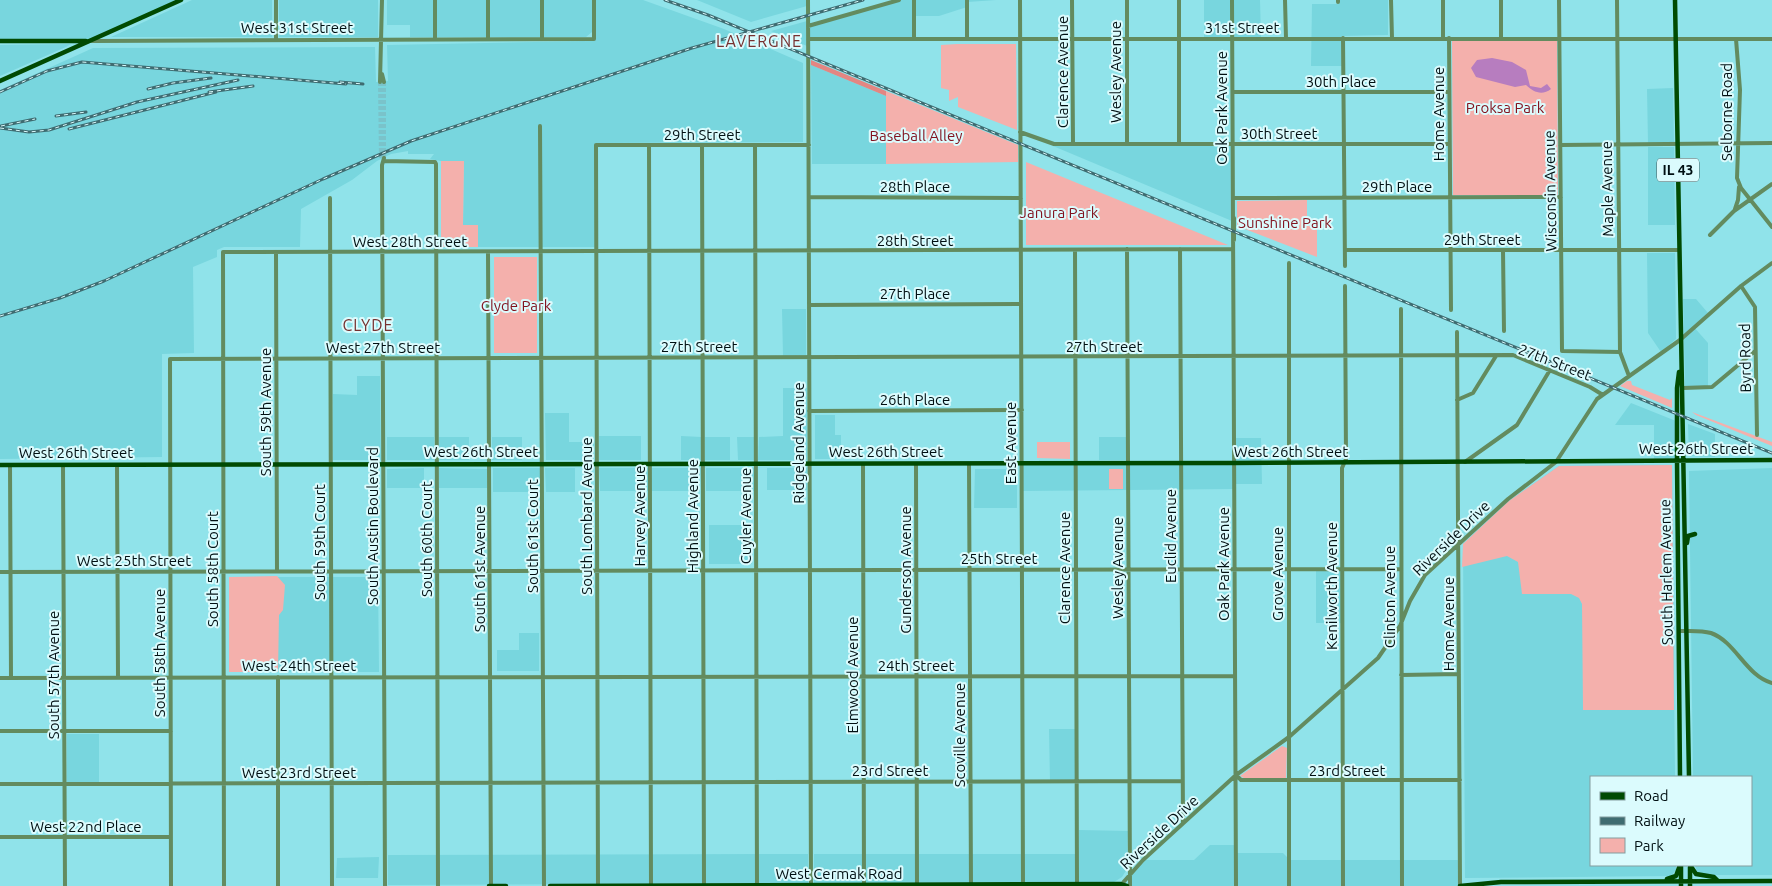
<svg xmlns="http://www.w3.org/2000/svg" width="1772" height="886" font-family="Ubuntu,sans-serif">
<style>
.built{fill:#78d6de}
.green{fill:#f4b0ac}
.forest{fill:#e38682}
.water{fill:#b77dbf}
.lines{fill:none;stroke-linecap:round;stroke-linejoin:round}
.minor-tunnel{stroke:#7ac3ca;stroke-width:4;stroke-dasharray:4 2;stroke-linecap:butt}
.minor{stroke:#638b5f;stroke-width:4}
.major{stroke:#014a02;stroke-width:4.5}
.rail-casing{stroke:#3f6c71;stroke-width:3}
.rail{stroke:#dbfbfd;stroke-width:1;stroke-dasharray:4;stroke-linecap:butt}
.labels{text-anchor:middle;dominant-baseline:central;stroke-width:4;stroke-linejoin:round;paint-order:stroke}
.shield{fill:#dbfbfd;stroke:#425658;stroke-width:1}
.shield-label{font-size:14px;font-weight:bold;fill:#000f12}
.street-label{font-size:15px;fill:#000f12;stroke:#dbfbfd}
.park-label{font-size:15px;fill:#82121e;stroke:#dbfbfd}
.neighbourhood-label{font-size:16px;letter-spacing:1px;fill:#773130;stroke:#dbfbfd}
</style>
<rect width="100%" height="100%" fill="#90e3ea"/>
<!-- built -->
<path class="built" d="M0,0H178L89,40H0Z
M192,0H272V37H111Z
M279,0H378V37H279Z
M387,0H592V32L586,37H410V25H387Z
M596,0H643L724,29L803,63V142L595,143L596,247H478V225H463L464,161H441L430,159L434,154H408V151L391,154L377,161L352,180L301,209L300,247H224L217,250V257L193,267L194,353L162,354V457L0,459V90L93,48L375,47L376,82L388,81L387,45L589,41L595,39Z
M697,0H807V6L751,22Z
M901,0H913V38L808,39L807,46L771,31L807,21V26Z
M915,0H996L967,2V7L939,16H915Z
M1204,0H1260L1261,38H1204Z
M1340,0H1388V35L1341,36L1342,66H1311L1312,4H1339Z
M71,44L66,47L0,76V45Z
M811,65L886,96V164H812Z
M1673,88L1674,143H1648L1647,89Z
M1232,145V221L1053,146Z
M1648,147H1674L1675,225H1648Z
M1647,253H1675L1676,339L1661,352L1648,333Z
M1683,299H1696L1708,313L1693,326L1708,343V387L1685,386Z
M782,309H806V355L783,356Z
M357,376H380L381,460H333V394L357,395Z
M783,388H807V460H758L759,437L783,436Z
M1631,403L1676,421V459L1654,460V425H1615Z
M545,413H569V442H594V460H546Z
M815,415H835V435H841V459H815Z
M1688,424L1715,434V457L1689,456Z
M599,436H641V460H599Z
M681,436L701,437V460H681Z
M387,437H434V460H387Z
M439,437H469V460H439Z
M492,437H522V460H492Z
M705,437H730V460H705Z
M737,437H754V460H738Z
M1099,437H1126V460H1099Z
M1235,438H1261L1262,484H1235Z
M1022,464H1233L1234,489L1022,491Z
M1672,465L1675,777H1591V865H1676V870L1671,876L1465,878L1463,544L1509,501L1559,466Z
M424,468V488H387V469Z
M439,468L487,469V488H439Z
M493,468H541V492H493Z
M545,468H575V492H546Z
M599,468H701L700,491H600Z
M706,468H754V491H706Z
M767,468H807V490H767Z
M1772,468V875H1703L1697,872L1695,865H1751V777H1693L1689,471Z
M975,469H1017V508H974Z
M709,525H752V564H709Z
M1316,570H1341V623H1316Z
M229,577H378L379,672H229Z
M519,633H539V671H497V650H519Z
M1049,729H1077V782H1050Z
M67,734H99V782H67Z
M1079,830L1128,831L1127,869L1122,877L1114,882H1079Z
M1210,845H1235V886H1131L1130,874L1144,860H1194Z
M1236,853H1283L1290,860H1460V886H1237Z
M808,854V883L388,885V855Z
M814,854H1076V882L814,883Z
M379,857L378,878H336L337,858Z"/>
<!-- green -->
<path class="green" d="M1452,41H1557L1558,195H1453Z
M957,44H1016L1017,130L958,107V97L949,101V90L941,88V45Z
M886,91L1018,145V162L886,164Z
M441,161H464L463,225H478V247H441Z
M1026,162L1228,245H1026Z
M1307,200V226H1317V257L1237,226V201Z
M494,257H537V353H494Z
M1627,381H1631L1632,385L1670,400L1672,398V408L1620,386Z
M1692,412L1772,442V446L1696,415Z
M1037,442H1070V459L1037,458Z
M1672,465L1674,710H1583L1582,604L1579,598L1571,594H1522L1518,562L1507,556L1462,567L1463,544L1509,501L1559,466Z
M1109,469H1123V489H1109Z
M277,576L285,585L283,610L279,615L278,672H229V577Z
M1282,746L1287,748L1286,778L1246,779L1240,776Z"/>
<!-- forest -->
<path class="forest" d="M811,60L886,91V96L811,65Z"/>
<!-- water -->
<path class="water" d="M1492,58L1512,62L1526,70L1530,86L1541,88L1547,84L1551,89C1542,96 1533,92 1526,85L1515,87L1476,77L1471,68L1477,60Z"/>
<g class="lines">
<!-- minor-tunnel -->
<path class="minor-tunnel" d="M380,82L381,159
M384,82V158"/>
<!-- minor -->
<path class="minor" d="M276,0V40
M488,0V39
M542,0V39
M808,0L811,886
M914,0V39
M967,0V39
M1020,0L1023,885
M1072,0L1073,144
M1127,0V144
M1179,0V144
M1232,0L1236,886
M1285,0L1286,38
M1338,0V2
M1391,0L1392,38
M1443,0V38
M1501,0V38
M1559,0L1562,351L1620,352
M1617,0L1620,352L1629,376
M808,26L899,0
M1343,38L1345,266
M1449,38L1451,310
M808,39H1772
M1736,39L1740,90L1737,178L1741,188L1772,227
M435,40V0
M92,41L594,39V0
M382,74L384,82
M380,82L382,0
M1233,92H1449
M540,126L544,886
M1020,132L1054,144H1449
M649,145L651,886
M702,145L704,886
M755,145L757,886
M1560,145L1772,143
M384,158L382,165L385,886
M384,161L435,162L436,164L438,886
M809,197L1021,198
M330,198L332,886
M1233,198L1561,197
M1735,209L1738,200L1739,187
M1234,218V240
M1710,235L1734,211L1772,184
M1127,249L1130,886
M1180,249L1183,823
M1075,250L1077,885
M1345,250H1679
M1503,250L1504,331
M276,252L277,571
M488,252L491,886
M1289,263V886
M1741,286L1755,307L1757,435
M809,305L1021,304
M1401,309L1402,886
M1457,332L1460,886
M1683,388L1712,387L1755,351
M1457,400L1473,393L1496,356
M809,411L1022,410
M1465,462L1517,425L1550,370
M863,464L864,886
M916,464L917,886
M969,464L971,886
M10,465L11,678
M63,465L65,886
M117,465L118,677
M0,572L1400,569
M1679,631C1689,631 1701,630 1711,633C1736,642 1746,676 1772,683
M1401,675L1459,674
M278,677V886
M0,678L1235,676
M0,731H171
M1236,775L1241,780H1460
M0,784L1182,781
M0,837H171
M171,886L170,359L1513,355L1590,387L1603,395
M224,886L223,252L1233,249
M598,886L596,145H809
M1120,886L1143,860L1236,775L1289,737L1378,658L1400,626L1410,601L1425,575L1508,499L1556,462L1597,399L1680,340L1741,286L1772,263
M1343,886L1342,468L1346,459L1345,286"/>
<!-- major -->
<path class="major" d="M1675,0L1689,777
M0,41H86
M0,81L181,0
M1679,372L1677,388V460L1680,777
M0,465L1234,463L1772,460
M1687,543L1688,536L1695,534
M1681,865V886
M1690,865L1696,874L1714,877L1718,881
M1690,867V886
M1667,879L1676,876L1680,865
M489,886H506
M550,886L1120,884L1127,886
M1460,886L1501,882L1772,881"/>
<!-- rail casing -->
<g class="rail-casing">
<path id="rail" d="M665,0L708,15L1772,453
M340,82L363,84
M148,89L173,83L211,78
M0,92L47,71L82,62L346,84
M209,92L253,86
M56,116L86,112
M1,126L35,119
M0,128L29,132L49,130L137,102L238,80
M69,129L216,92
M0,316L60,298L104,281L323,179L411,141L692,48L863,0"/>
</g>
<!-- rail -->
<use href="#rail" class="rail"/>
</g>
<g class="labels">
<!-- shield labels -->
<rect class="shield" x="1657" y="158.5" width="42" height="23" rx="4"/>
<g class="shield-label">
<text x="1678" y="170">IL 43</text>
</g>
<!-- street labels -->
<g class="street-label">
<text x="297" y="27">West 31st Street</text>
<text x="1242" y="27">31st Street</text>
<text transform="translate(1062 72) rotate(-90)">Clarence Avenue</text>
<text transform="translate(1115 72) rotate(-90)">Wesley Avenue</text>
<text x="1341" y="81">30th Place</text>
<text transform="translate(1221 108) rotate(-90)">Oak Park Avenue</text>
<text transform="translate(1726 112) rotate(-90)">Selborne Road</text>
<text transform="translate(1438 114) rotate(-90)">Home Avenue</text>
<text x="1279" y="133">30th Street</text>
<text x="702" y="134">29th Street</text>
<text x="915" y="186">28th Place</text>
<text x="1397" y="186">29th Place</text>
<text transform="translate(1607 189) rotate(-91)">Maple Avenue</text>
<text transform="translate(1550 191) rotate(-91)">Wisconsin Avenue</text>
<text x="1482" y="239">29th Street</text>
<text x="915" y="240">28th Street</text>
<text x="410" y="241">West 28th Street</text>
<text x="915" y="293">27th Place</text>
<text x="699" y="346">27th Street</text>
<text x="1104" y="346">27th Street</text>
<text x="383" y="347">West 27th Street</text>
<text transform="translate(1745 358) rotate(-91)">Byrd Road</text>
<text transform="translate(1555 362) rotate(21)">27th Street</text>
<text x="915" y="399">26th Place</text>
<text transform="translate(265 412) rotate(-90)">South 59th Avenue</text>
<text transform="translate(798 443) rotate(-90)">Ridgeland Avenue</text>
<text transform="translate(1010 443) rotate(-90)">East Avenue</text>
<text x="1696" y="448">West 26th Street</text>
<text x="481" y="451">West 26th Street</text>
<text x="886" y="451">West 26th Street</text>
<text x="1291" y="451">West 26th Street</text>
<text x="76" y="452">West 26th Street</text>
<text transform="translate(586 516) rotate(-90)">South Lombard Avenue</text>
<text transform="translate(639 516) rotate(-90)">Harvey Avenue</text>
<text transform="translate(692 516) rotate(-90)">Highland Avenue</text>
<text transform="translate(745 516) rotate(-90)">Cuyler Avenue</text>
<text transform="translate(372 526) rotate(-90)">South Austin Boulevard</text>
<text transform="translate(532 536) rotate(-90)">South 61st Court</text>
<text transform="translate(1170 536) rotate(-90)">Euclid Avenue</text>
<text transform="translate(1451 538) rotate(-44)">Riverside Drive</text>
<text transform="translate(426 539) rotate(-90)">South 60th Court</text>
<text transform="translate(319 542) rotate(-90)">South 59th Court</text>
<text x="999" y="558">25th Street</text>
<text x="134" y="560">West 25th Street</text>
<text transform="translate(1223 564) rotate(-90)">Oak Park Avenue</text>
<text transform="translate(1064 568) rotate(-90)">Clarence Avenue</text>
<text transform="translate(1117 568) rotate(-90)">Wesley Avenue</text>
<text transform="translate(212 569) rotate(-90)">South 58th Court</text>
<text transform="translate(479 569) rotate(-90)">South 61st Avenue</text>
<text transform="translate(905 570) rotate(-90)">Gunderson Avenue</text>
<text transform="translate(1666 572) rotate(-91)">South Harlem Avenue</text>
<text transform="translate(1277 574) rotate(-90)">Grove Avenue</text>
<text transform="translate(1331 586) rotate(-90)">Kenilworth Avenue</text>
<text transform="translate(1389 597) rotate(-90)">Clinton Avenue</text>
<text transform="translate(1448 624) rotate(-90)">Home Avenue</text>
<text transform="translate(159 653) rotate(-90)">South 58th Avenue</text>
<text x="299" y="665">West 24th Street</text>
<text x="916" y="665">24th Street</text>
<text transform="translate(53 675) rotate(-90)">South 57th Avenue</text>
<text transform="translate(852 675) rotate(-90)">Elmwood Avenue</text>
<text transform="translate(959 735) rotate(-90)">Scoville Avenue</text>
<text x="890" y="770">23rd Street</text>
<text x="1347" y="770">23rd Street</text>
<text x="299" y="772">West 23rd Street</text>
<text x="86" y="826">West 22nd Place</text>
<text transform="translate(1159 832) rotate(-43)">Riverside Drive</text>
<text x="839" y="873">West Cermak Road</text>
</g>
<!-- park labels -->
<g class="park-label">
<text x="1505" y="107">Proksa Park</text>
<text x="916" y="135">Baseball Alley</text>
<text x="1059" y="212">Janura Park</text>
<text x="1285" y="222">Sunshine Park</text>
<text x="516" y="305">Clyde Park</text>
</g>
<!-- neighbourhood labels -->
<g class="neighbourhood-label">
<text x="759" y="41">LAVERGNE</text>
<text x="368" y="325">CLYDE</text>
</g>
</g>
<!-- legend -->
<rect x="1590" y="776" width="162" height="90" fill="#dbfbfd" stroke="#839d9f"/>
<rect x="1600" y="792" width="25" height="8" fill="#014a02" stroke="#839d9f"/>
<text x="1634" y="801" font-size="15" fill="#000f12">Road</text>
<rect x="1600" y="817" width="25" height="8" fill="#3f6c71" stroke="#839d9f"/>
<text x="1634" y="826" font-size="15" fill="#000f12">Railway</text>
<rect x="1600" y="838" width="25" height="15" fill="#f4b0ac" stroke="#839d9f"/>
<text x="1634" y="851" font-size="15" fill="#000f12">Park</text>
</svg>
